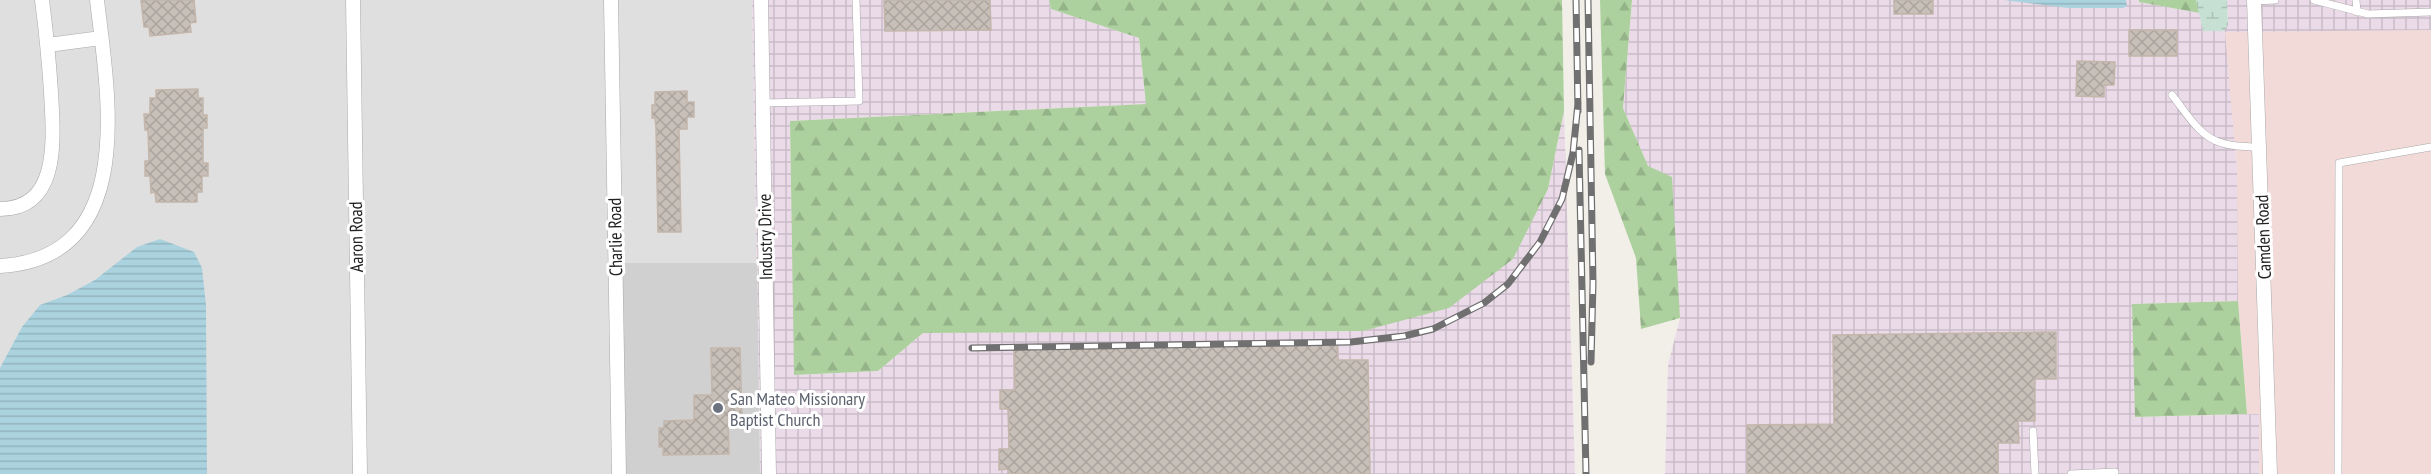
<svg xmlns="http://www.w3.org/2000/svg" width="2431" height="474" font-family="'PT Sans Narrow',sans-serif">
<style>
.residential{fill:#e0dfdf}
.commercial{fill:#f2dad9}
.industrial{fill:url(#industrial-grid)}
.religious{fill:#d0d0d0}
.forest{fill:url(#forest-firs)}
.wetland{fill:url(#wetland-marsh)}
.water{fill:url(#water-rules)}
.building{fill:url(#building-cross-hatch);stroke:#c4b6ab;stroke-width:1.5}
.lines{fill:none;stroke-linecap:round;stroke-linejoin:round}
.lane-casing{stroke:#a9a9a9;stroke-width:8}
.street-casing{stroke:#a9a9a9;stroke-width:15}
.lane{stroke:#fff;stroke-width:7}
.street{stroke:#fff;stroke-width:14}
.rail-casing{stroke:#707070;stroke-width:7}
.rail{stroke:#fff;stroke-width:4.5;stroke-dasharray:14;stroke-linecap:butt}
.worship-dot{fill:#6b7280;stroke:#fff;stroke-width:2}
.labels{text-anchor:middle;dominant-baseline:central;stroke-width:6;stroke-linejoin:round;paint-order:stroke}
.street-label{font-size:18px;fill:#222;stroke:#fff}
.worship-label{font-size:18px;fill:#5b616d;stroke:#fff;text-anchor:start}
</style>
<defs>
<pattern id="industrial-grid" width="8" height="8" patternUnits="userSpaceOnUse" patternTransform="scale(1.5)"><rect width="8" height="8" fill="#ebdbe8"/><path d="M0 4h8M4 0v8" fill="none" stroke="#c9bcc7"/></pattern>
<pattern id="forest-firs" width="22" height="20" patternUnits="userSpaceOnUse" patternTransform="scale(1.5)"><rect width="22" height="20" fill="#add19e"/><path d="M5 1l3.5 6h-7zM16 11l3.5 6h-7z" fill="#95b388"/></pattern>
<pattern id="wetland-marsh" width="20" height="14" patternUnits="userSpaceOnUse" patternTransform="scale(1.5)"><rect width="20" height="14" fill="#c6e0d4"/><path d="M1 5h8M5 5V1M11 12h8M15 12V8" fill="none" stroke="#aac0b6"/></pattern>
<pattern id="water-rules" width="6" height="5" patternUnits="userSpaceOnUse" patternTransform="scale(1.5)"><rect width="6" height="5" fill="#aad3df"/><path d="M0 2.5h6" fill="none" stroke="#92b5bf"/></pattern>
<pattern id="building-cross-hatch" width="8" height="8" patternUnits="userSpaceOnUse" patternTransform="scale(1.5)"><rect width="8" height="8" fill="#c7bfb8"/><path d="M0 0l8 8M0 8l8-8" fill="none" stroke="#aba49e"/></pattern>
</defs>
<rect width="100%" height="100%" fill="#f2efe9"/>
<!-- residential -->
<path class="residential" d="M0,0H752L757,263H622L625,474H0Z"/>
<!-- commercial -->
<path class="commercial" d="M2431,30V474H2259V414H2247L2238,301L2237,171L2224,31Z"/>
<!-- industrial -->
<path class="industrial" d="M752,0H1049L1051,9L1139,38L1146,104L790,121L795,375L878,371L923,333L1363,331L1548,189L1564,111L1575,474H760Z
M1632,0H2139L2140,2L2200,13L2203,31L2228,25L2227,0H2431V30L2225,32L2237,171L2238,301L2133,304L2136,417L2259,414V474H1665L1668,365L1680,318L1648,166L1623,108Z"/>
<!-- religious -->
<path class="religious" d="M622,263H757L760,474H625Z"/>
<!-- forest -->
<path class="forest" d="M1049,0H1562L1564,111L1548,189L1513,259L1449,308L1363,331L923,333L878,371L794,375L790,121L1146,104L1139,38L1051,9Z
M1600,0H1632L1623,108L1648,166L1672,177L1680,318L1641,329L1636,258L1605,174Z
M2139,0H2196L2200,13L2139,2Z
M2238,301L2247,414L2135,417L2132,304Z"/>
<!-- wetland -->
<path class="wetland" d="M2196,0H2227L2228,25L2224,31H2203Z"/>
<!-- water -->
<path class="water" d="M2004,0H2126L2127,6L2123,8H2068Z
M160,239L194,252L202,268L206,305L207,474H0V368L22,327L40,305L67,295L95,280L137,247Z"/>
<!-- building -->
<path class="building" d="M141,0H194L196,22L190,23L191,32L150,36L149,27H144Z
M884,0H990L991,30L885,31Z
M1894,0H1933V14H1894Z
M2129,30H2177V56H2129Z
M2077,61L2115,62L2114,85H2104V97L2076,96Z
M198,89V98H203V115H207V128H203V163H208V176H202V192H197V202H156L155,192L151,193L150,176H145V161H149L148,130H145L144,114H150V98H156V90Z
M687,91V102H694V117H687V129H679L681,232H658L656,129L655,118H652V105H655V92Z
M2056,332V379H2035V421H2018L2019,443H1998V474H1747V425L1834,424L1833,335Z
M1337,345L1338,360H1368L1370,474H1008V469L999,470V449H1009L1008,409H1000V390H1015L1014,349Z
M711,348H740L742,420H728L729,454L663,455V447H659V428H664V421L694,420V395H712Z"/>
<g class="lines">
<!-- lane casing -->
<g class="lane-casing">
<path id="lane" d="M2314,0L2368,14L2431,12
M2356,0L2357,12
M2254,1L2275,0
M2172,95C2186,112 2199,137 2222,143C2233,147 2247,146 2259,148
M763,103L859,101L856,0
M2033,431L2035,474
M2071,474L2115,472
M2338,474L2339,163L2431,147"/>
</g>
<!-- street casing -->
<g class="street-casing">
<path id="street" d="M353,0L360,474
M611,0L619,474
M761,0L769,474
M2254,0L2270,474
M48,45L101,38
M0,209C62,209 53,134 51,92C49,61 46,31 42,0
M0,266C139,258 108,95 97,0"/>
</g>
<!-- lane -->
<use href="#lane" class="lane"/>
<!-- street -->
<use href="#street" class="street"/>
<!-- rail casing -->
<g class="rail-casing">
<path id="rail" d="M1576,0L1578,111
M1588,0L1593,283L1591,362
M1579,150L1586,474
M972,348L1351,342L1404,336L1433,329L1484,303L1508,284L1540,242L1562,199L1573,153L1578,103"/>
</g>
<!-- rail -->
<use href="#rail" class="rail"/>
</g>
<!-- markers -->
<circle class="worship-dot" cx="718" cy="408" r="6"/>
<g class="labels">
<!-- street labels -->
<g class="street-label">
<text transform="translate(356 237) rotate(-91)">Aaron Road</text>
<text transform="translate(615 237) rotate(-91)">Charlie Road</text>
<text transform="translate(765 237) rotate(-91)">Industry Drive</text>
<text transform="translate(2263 237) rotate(-92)">Camden Road</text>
</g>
<!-- worship labels -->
<g class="worship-label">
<text x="730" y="398">San Mateo Missionary<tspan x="730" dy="21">Baptist Church</tspan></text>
</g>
</g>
</svg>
